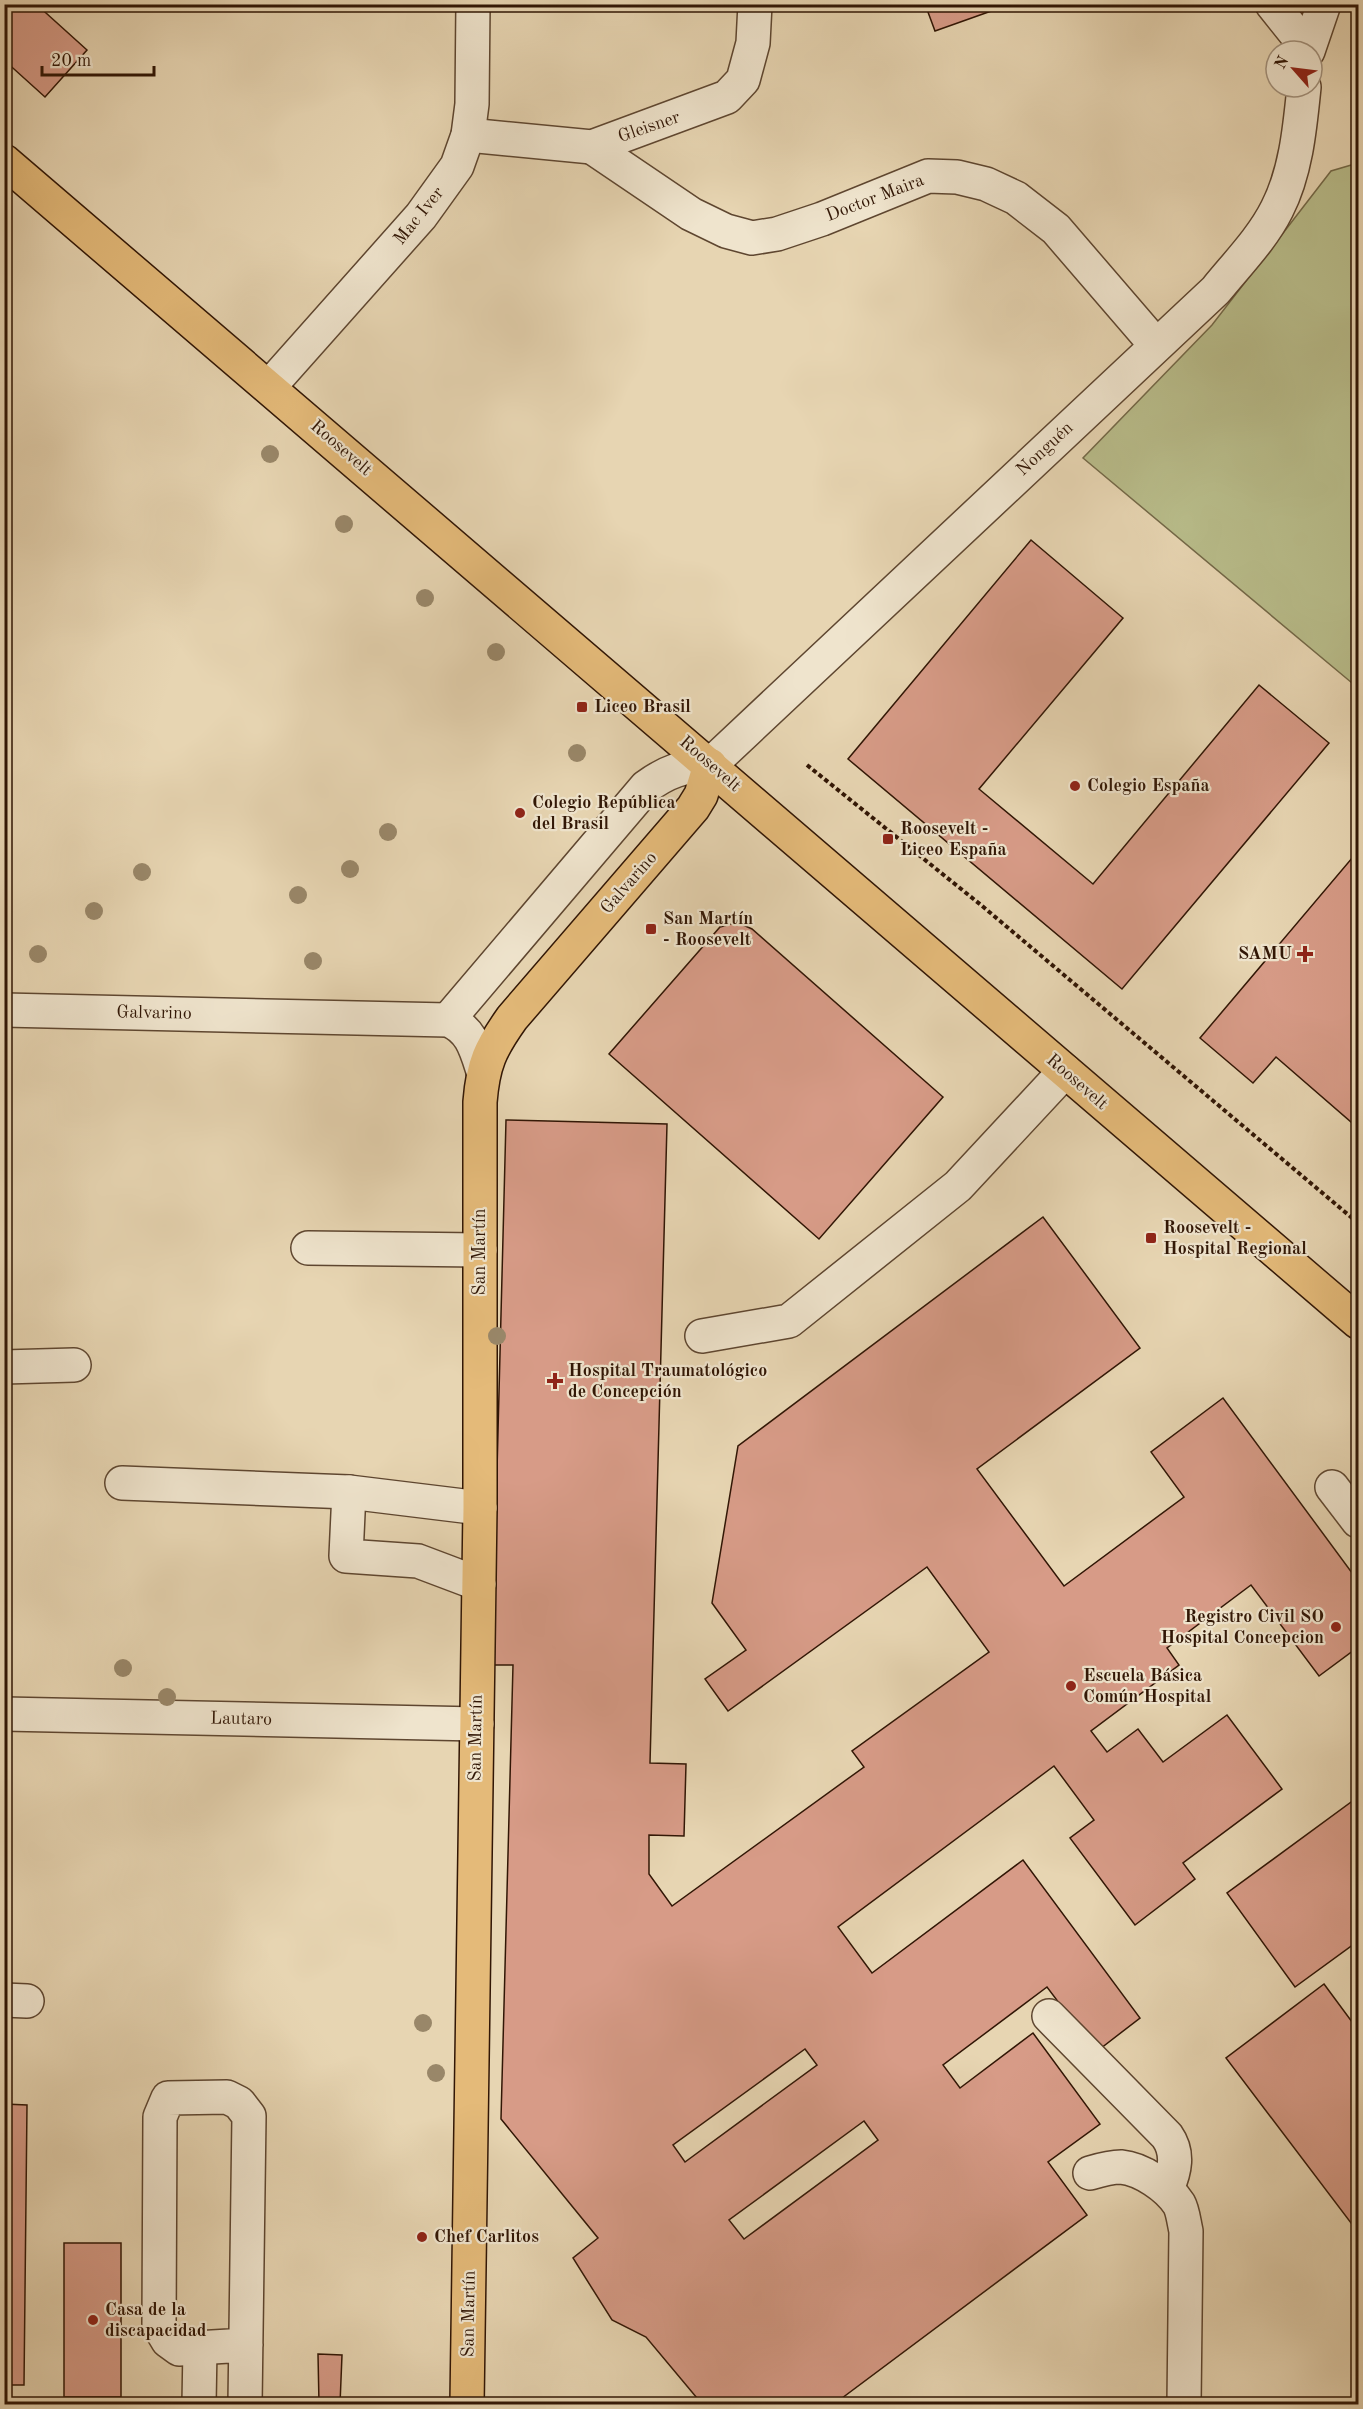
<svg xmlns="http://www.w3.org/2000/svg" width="1363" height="2409" font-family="'Old Standard TT',serif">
<rect width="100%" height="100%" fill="#e7d5b2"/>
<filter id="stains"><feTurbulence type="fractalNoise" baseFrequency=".00333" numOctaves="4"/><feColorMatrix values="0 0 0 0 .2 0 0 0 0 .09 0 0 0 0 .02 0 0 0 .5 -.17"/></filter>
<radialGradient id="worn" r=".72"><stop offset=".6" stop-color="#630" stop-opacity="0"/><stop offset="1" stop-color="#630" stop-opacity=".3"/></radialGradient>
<polygon fill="#b8bc8a" stroke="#746948" stroke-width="1.5" points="1358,163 1358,688 1083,458 1212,325 1331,171"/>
<g fill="#d79b87" stroke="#311605" stroke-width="1.5" fill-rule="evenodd">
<polygon points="4,4 36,4 87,50 45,97 4,60"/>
<polygon points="925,4 1011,4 935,31"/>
<polygon points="1031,540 1123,618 979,789 1093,884 1259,685 1329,743 1122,989 848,759"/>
<polygon points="1358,851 1358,1128 1276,1057 1253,1083 1200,1038"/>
<polygon points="731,924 741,924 752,929 943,1097 819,1239 609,1054 720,927"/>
<path d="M506 1120 667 1124 650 1763 686 1764 684 1836 649 1835V1874L672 1906 864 1767 852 1751 989 1652 927 1567 728 1711 705 1679 746 1650 712 1603 738 1446 1043 1217 1140 1348 977 1469 1064 1586 1184 1497 1151 1452 1223 1398 1358 1581V1647L1319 1676 1251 1585 1167 1648 1179 1665 1091 1731 1107 1752 1138 1729 1163 1762 1227 1715 1282 1789 1183 1863 1195 1879 1135 1925 1070 1838 1094 1820 1054 1766 838 1927 872 1973 1023 1860 1140 2018 1096 2052 1047 1987 943 2065 960 2088 1033 2033 1100 2124 1048 2162 1087 2215 834 2404H702L646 2337 612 2320 573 2258 598 2238 501 2119 513 1665H492ZM805 2049 817 2065 685 2162 673 2145ZM864 2121 878 2140 744 2239 729 2220Z"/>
<polygon points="1358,1797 1358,1941 1295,1987 1227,1893"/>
<polygon points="1324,1984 1358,2030 1358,2217 1351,2223 1226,2058"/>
<polygon points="4,2104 27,2105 24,2385 4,2385"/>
<rect x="64" y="2243" width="57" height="154"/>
<polygon points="318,2354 342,2355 340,2404 319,2404"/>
</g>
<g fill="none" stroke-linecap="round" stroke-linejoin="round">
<g stroke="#5e4630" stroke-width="36">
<g id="minor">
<polyline points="1272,4 1308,49"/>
<polyline points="1308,51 1324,4"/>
<polyline points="468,135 592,147 727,97 743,80 753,43 755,4"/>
<polyline points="592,147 691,214 726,231 752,238 777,234 822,219 928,176 957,177 986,184 1016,198 1056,229 1155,344"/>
<polyline points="269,387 421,216 457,166 468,135 472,104 473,4"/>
<path d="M4 1010 448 1020C471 1029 476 1049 483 1071"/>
<path d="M448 1020 646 787C666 772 685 765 710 765L1216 290C1237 264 1262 239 1277 209 1296 172 1300 127 1304 87"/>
<polyline points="308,1248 480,1250"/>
<polyline points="702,1336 789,1321 958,1186 1065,1071"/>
<polyline points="4,1367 74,1365"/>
<polyline points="122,1483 349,1492 480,1508"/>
<polyline points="1332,1487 1358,1521"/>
<polyline points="349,1492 346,1556 418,1561 479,1584"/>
<polyline points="4,1714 477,1724"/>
<polyline points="4,2000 27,2001"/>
<path d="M1049 2016 1167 2136C1179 2153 1175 2171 1167 2189"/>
<path d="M1090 2173C1100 2170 1110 2167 1121 2167 1142 2169 1168 2187 1179 2204 1183 2211 1184 2223 1186 2231L1184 2404"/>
<polyline points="199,2404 200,2348"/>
<polyline points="245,2404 249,2116 239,2103 227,2097 168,2098 160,2117 159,2326 168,2341 179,2349 246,2345"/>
</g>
</g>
<g stroke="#311605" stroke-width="36">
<g id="major">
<polyline points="4,161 1358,1322"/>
<path d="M467 2404 480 1508V1102C483 1064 490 1049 512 1018L693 808 701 795 710 765"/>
</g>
</g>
<polyline stroke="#311605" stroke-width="4" stroke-dasharray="4.5 3" stroke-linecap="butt" points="807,765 981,905 1358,1223"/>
<use href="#minor" stroke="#efe4cd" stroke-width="33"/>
<use href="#major" stroke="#e4ba79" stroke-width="33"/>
</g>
<g fill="#998769">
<circle cx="270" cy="454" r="9"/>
<circle cx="344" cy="524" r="9"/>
<circle cx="425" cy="598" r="9"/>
<circle cx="496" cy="652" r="9"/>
<circle cx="577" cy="753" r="9"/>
<circle cx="388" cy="832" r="9"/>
<circle cx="350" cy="869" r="9"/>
<circle cx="142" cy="872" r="9"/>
<circle cx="298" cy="895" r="9"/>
<circle cx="94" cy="911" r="9"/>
<circle cx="38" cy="954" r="9"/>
<circle cx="313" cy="961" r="9"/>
<circle cx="497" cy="1336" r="9"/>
<circle cx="123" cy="1668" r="9"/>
<circle cx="167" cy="1697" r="9"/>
<circle cx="423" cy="2023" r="9"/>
<circle cx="436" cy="2073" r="9"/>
</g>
<g fill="#8f2418" stroke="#efe4cd" stroke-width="2">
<rect x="576" y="701" width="12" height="12" rx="3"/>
<circle cx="1075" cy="786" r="6"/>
<circle cx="520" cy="813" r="6"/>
<rect x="882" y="833" width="12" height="12" rx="3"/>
<rect x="645" y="923" width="12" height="12" rx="3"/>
<path d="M1302 945h6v6h6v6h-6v6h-6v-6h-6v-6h6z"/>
<rect x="1145" y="1232" width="12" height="12" rx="3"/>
<path d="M552 1372h6v6h6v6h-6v6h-6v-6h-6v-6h6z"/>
<circle cx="1336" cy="1627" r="6"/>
<circle cx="1071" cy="1686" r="6"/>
<circle cx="422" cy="2237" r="6"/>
<circle cx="93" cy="2320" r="6"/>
</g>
<g text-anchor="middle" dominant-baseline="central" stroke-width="4.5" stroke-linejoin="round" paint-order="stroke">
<g font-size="18" fill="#311605" stroke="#efe4cd">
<text transform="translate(649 127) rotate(-19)">Gleisner</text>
<text transform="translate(875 198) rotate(-21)">Doctor Maira</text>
<text transform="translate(419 216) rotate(-51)">Mac Iver</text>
<text transform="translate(341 448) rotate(41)">Roosevelt</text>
<text transform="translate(1045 449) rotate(-43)">Nonguén</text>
<text transform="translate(710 764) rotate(41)">Roosevelt</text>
<text transform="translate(629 883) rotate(-49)">Galvarino</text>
<text transform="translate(154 1013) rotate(1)">Galvarino</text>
<text transform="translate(1077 1082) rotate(41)">Roosevelt</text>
<text transform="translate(480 1252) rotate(-90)">San Martín</text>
<text transform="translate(241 1719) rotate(1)">Lautaro</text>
<text transform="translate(476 1738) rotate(-89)">San Martín</text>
<text transform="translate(469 2314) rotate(-89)">San Martín</text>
</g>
<g font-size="18" font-weight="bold" fill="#311605" stroke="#efe4cd" text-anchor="start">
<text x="594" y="707">Liceo Brasil</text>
<text x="1087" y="786">Colegio España</text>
<text x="532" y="803">Colegio República<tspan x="532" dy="21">del Brasil</tspan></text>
<text x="900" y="829">Roosevelt -<tspan x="900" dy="21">Liceo España</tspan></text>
<text x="663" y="919">San Martín<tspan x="663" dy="21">- Roosevelt</tspan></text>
<text x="1292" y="954" text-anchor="end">SAMU</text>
<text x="1163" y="1228">Roosevelt -<tspan x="1163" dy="21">Hospital Regional</tspan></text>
<text x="568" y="1371">Hospital Traumatológico<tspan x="568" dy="21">de Concepción</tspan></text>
<text x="1324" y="1617" text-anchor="end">Registro Civil SO<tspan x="1324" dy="21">Hospital Concepcion</tspan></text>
<text x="1083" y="1676">Escuela Básica<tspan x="1083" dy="21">Común Hospital</tspan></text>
<text x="434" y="2237">Chef Carlitos</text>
<text x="105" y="2310">Casa de la<tspan x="105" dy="21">discapacidad</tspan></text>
</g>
</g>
<rect width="1363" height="2409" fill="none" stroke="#e7d5b2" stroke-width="24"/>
<rect x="6" y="6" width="1351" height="2397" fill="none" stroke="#311605" stroke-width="3"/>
<rect x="12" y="12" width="1339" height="2385" fill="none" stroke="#311605" stroke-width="1.5"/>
<g transform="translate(1294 69) rotate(298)"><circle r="28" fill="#efe4cd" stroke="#a3927d" stroke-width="1.5"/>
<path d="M0-4.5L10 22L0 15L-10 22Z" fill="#8f2418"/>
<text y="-9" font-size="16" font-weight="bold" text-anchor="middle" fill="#311605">N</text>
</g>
<path d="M42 66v9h112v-9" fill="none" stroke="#311605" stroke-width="3"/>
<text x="51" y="66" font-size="18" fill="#311605" stroke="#efe4cd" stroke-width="4.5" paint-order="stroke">20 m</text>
<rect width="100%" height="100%" filter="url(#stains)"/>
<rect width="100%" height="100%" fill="url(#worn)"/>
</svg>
